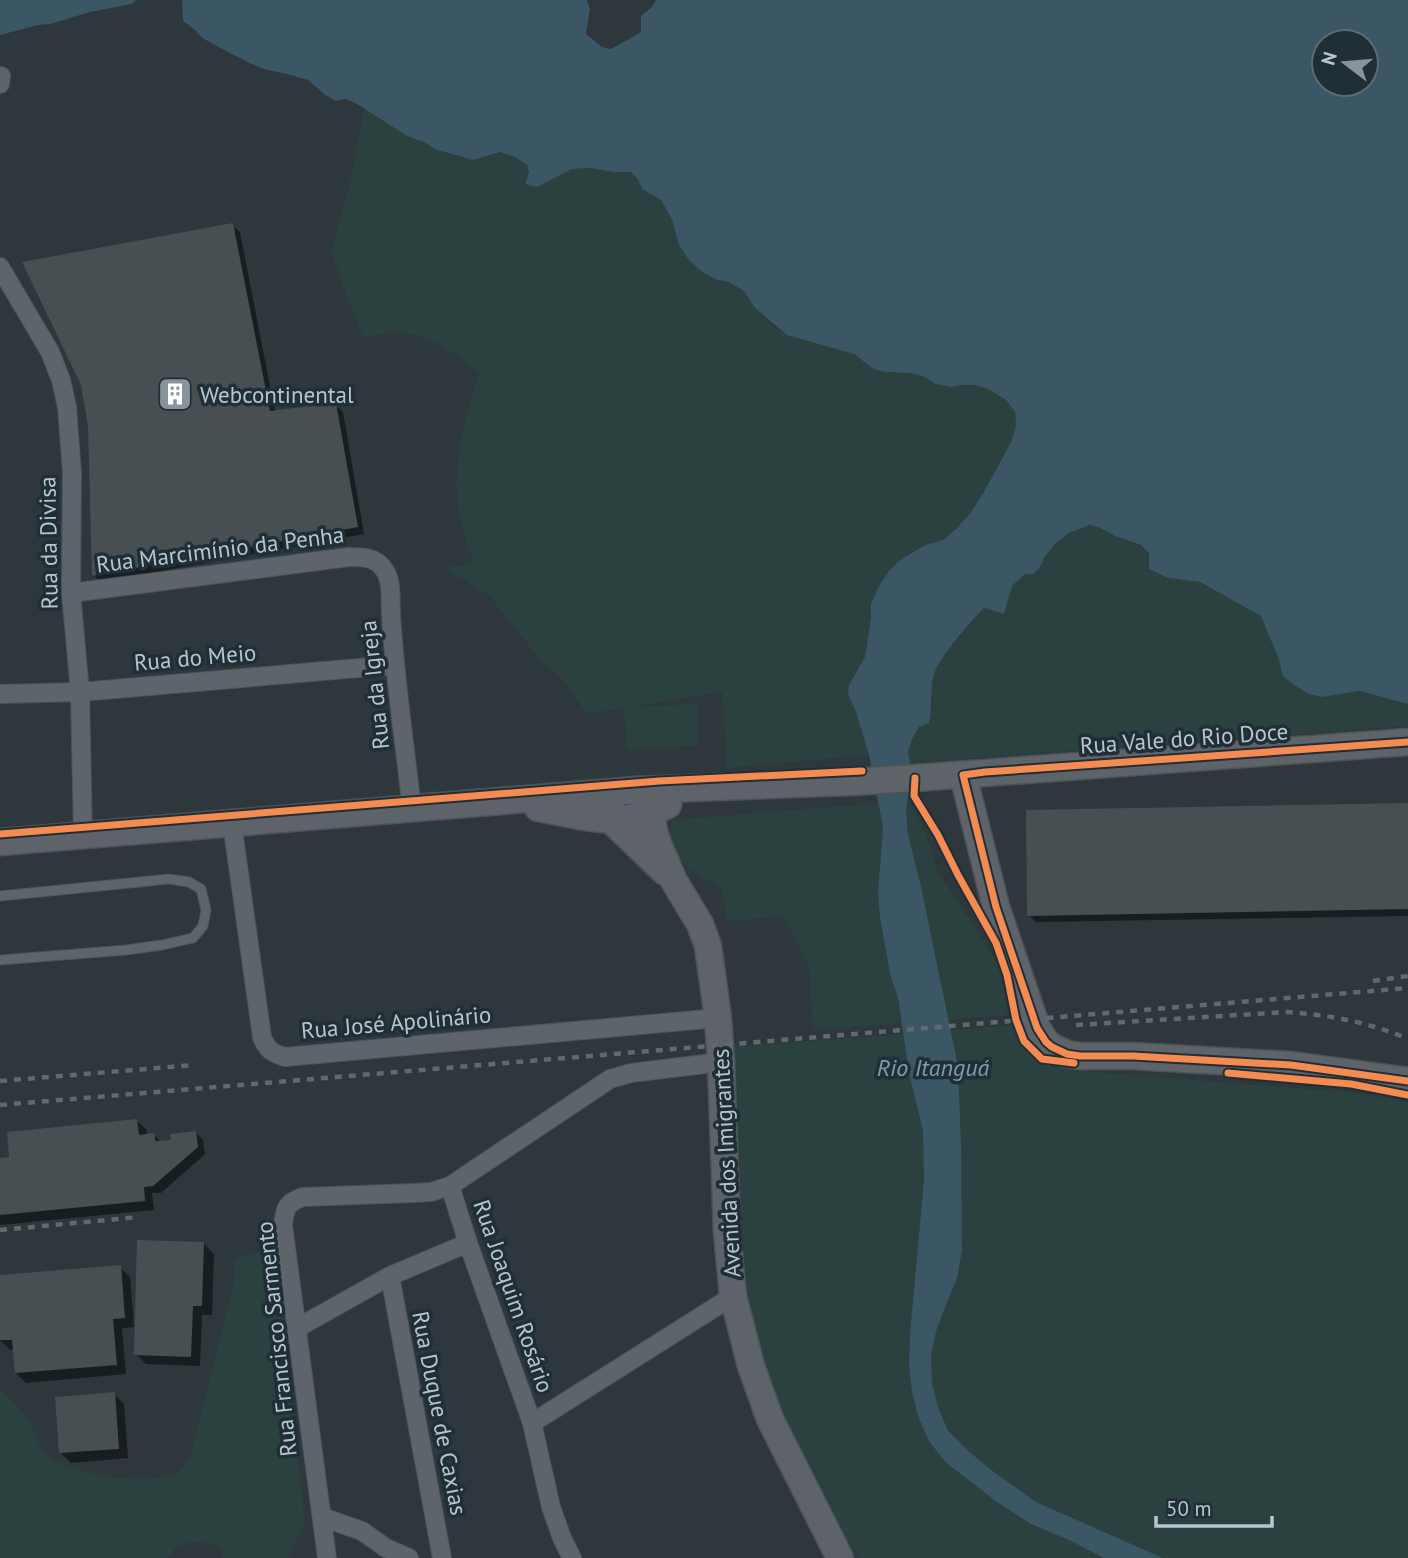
<svg xmlns="http://www.w3.org/2000/svg" width="1408" height="1558" font-family="'PT Sans',sans-serif">
<rect width="100%" height="100%" fill="#2d373c"/>
<g fill="#2a413f">
<path d="M364 107 407 136 424 142 437 150 455 156 473 160 500 152 515 157 527 165 529 173 526 184 537 187 572 169 590 168 613 172H630L638 179 652 195 661 200 672 220 679 245 688 259 702 272 717 280 729 282 744 291 755 308 775 327 802 340 814 341 854 354 872 368 884 372 909 373 925 377 935 384 951 387 962 385H975L988 389 1006 400 1015 412 1016 426 1011 442 984 492 971 512 957 528 943 540 925 545 902 559 890 569 879 586 871 604V617L865 657 854 675 848 694 856 712 869 755 727 768 722 692 631 707 697 704 699 746 627 750 624 708 587 714 563 680 539 659 489 595 444 568 473 563C468 544 460 525 458 505 452 460 466 416 479 373 458 354 426 332 396 333 385 333 373 336 363 338L332 256 334 240 351 180Z"/>
<path d="M1090 525C1100 528 1108 533 1117 537 1130 542 1139 544 1149 553L1150 569 1168 578 1200 582 1261 616 1279 660 1282 675 1294 685 1309 694 1322 697 1359 691 1408 704V726L910 763 908 752 912 739 933 708 932 688 935 671 944 655 984 608 1004 614 1012 586 1025 574 1042 564C1048 542 1070 532 1090 525Z"/>
<polygon points="908,797 926,834 937,870 1000,967 1008,1015 948,1020 908,835 906,808"/>
<polygon points="878,803 883,827 878,892 880,917 890,974 898,998 901,1023 813,1030 809,967 783,916 734,921 727,919 721,888 688,869 669,848 671,820"/>
<polygon points="1015,1025 1023,1035 1064,1066 1083,1071 1345,1092 1396,1099 1408,1103 1408,1558 1163,1558 1036,1502 990,1469 966,1449 949,1430 938,1407 932,1383 931,1355 937,1328 957,1278 962,1251 960,1105 958,1066 950,1030"/>
<polygon points="904,1034 909,1073 923,1131 924,1180 910,1333 909,1366 912,1392 918,1416 945,1462 970,1481 997,1502 1104,1558 858,1558 832,1516 787,1430 768,1376 759,1347 747,1287 728,1047"/>
<path d="M261 1252 277 1263 305 1523 288 1558H223L220 1546C207 1543 186 1539 175 1549 173 1551 171 1555 168 1558H0V1390C10 1397 27 1415 32 1426 36 1434 38 1444 43 1451 62 1474 154 1488 178 1472 182 1470 185 1464 189 1460L235 1277V1259Z"/>
</g>
<g fill="#3b5664" fill-rule="evenodd">
<polygon points="0,0 136,0 132,4 90,12 50,24 38,25 0,35"/>
<path d="M182 0H587L590 9 586 34 602 47 611 49 641 32V16L652 7 656 0H1408V704L1359 691 1322 697 1309 694 1294 685 1282 675 1279 660 1261 616 1200 582 1168 578 1149 569V553L1141 545 1115 536 1100 528 1090 525 1069 533 1056 543 1044 557 1042 564 1034 574H1025L1012 586 1004 614 984 608C970 623 940 656 934 674 930 690 933 706 929 723L919 727 912 739 908 752 911 768 909 791 906 808 908 835 921 887 958 1066 961 1144 962 1251 957 1278 937 1328 931 1355 932 1383 938 1407 948 1430 966 1449 990 1469 1036 1502 1163 1558H1104L1069 1540 1031 1524 997 1502 945 1462 929 1441 918 1416 912 1392 909 1366 910 1333 924 1180 923 1131 909 1073 898 998 890 974 880 917 878 893 883 827 869 755 856 712 848 694 849 685 865 657 871 617V604L879 586 890 569 902 559 925 545 943 540 957 528 971 512 984 492 1011 442 1016 426 1015 412 1006 400 988 389 975 385H962L951 387 935 384 925 377 910 373 884 372 872 368 854 354 787 335 755 308 744 291 729 282 717 280 702 272 688 259 679 245 672 220 661 200 642 189 638 179 630 172H613L590 168 572 169 537 187 525 184 529 173 527 165 515 157 500 152 473 160 437 150 424 142 407 136 357 104 346 99 336 101 325 95 308 80 283 73 267 70 249 63 202 38 194 29 183 21ZM1324 42H1366V84H1324Z"/>
</g>
<g fill="#0007">
<polygon points="232,225 240,232 275,412 335,405 343,412 364,534 101,582 93,575"/>
<polygon points="1408,805 1408,916 1036,922 1029,915"/>
<polygon points="137,1121 147,1130 147,1136 154,1135 162,1143 173,1142 196,1133 203,1140 205,1154 161,1193 152,1193 154,1210 0,1225 0,1159 11,1158"/>
<polygon points="204,1244 214,1254 212,1315 202,1315 200,1366 146,1364 136,1354"/>
<polygon points="120,1267 130,1277 134,1327 122,1328 126,1374 26,1383 16,1373 14,1349 10,1350 0,1340 0,1277"/>
<polygon points="114,1394 124,1404 128,1458 71,1463 61,1453"/>
</g>
<g fill="#474f53">
<polygon points="233,223 270,411 336,403 358,527 92,576 88,426 81,385 22,262"/>
<polygon points="1408,803 1408,909 1027,916 1026,810"/>
<polygon points="137,1119 139,1135 155,1133 155,1141 171,1140 170,1134 196,1131 198,1147 153,1186 144,1187 145,1201 0,1215 0,1158 9,1157 7,1132"/>
<polygon points="137,1240 204,1242 202,1306 193,1306 191,1357 134,1355"/>
<polygon points="121,1265 125,1318 113,1319 117,1365 15,1373 12,1340 0,1340 0,1275"/>
<polygon points="115,1392 119,1449 59,1453 55,1397"/>
</g>
<g fill="none" stroke-linecap="round" stroke-linejoin="round">
<g stroke="#4c5356" stroke-width="11">
<polyline id="lane" points="0,896 169,879 189,882 201,889 206,910 203,926 193,938 162,945 126,950 0,960"/>
</g>
<g stroke="#4c5356" stroke-width="20">
<g id="street">
<polyline points="0,84 1,76"/>
<polyline points="0,267 50,352 61,380 67,407 72,473 71,593 80,692 83,836"/>
<path d="M71 593 349 557C362 557 375 557 383 568 393 580 390 601 391 615 395 681 405 745 412 810"/>
<polyline points="0,694 80,692 394,665"/>
<path d="M232 823 262 1037C267 1050 272 1053 285 1057L718 1018"/>
<polyline points="450,1186 468,1243 532,1423 551,1507 562,1538 572,1558"/>
<polyline points="390,1276 442,1558"/>
<polyline points="297,1328 390,1276 468,1243"/>
<polyline points="532,1423 733,1296"/>
<polyline points="322,1517 362,1531 386,1548 409,1558"/>
<path d="M327 1558 283 1225C285 1208 286 1203 303 1197L413 1193 431 1192 450 1186 610 1079 631 1073 721 1062"/>
</g>
</g>
<g stroke="#4c5356" stroke-width="29">
<g id="secondary">
<polyline points="963,775 996,907 1037,1028 1046,1042 1052,1047 1067,1054 1080,1056 1133,1056 1291,1065 1408,1081"/>
<polyline points="637,790 650,806 654,832 659,846 674,881 700,924 708,946 718,1018 721,1062 727,1232 733,1296 751,1366 770,1419 840,1558"/>
<path d="M538 808C588 817 620 830 668 805"/>
<polyline points="612,811 612,821 665,872"/>
<polyline points="0,842 637,790 850,782 915,778 1408,742"/>
</g>
</g>
<use href="#lane" stroke="#5e656a" stroke-width="9"/>
<use href="#street" stroke="#5e656a" stroke-width="18"/>
<use href="#secondary" stroke="#5d6368" stroke-width="26"/>
<g stroke="#62696e" stroke-width="4.5" stroke-dasharray="7 7" stroke-linecap="butt">
<polyline points="1373,981 1408,976"/>
<path d="M1076 1025 1287 1012C1329 1015 1369 1022 1408 1039"/>
<polyline points="0,1081 194,1065"/>
<polyline points="0,1105 1408,988"/>
<polyline points="0,1230 139,1217"/>
</g>
<g stroke="#202f37" stroke-width="11">
<g id="cycleway">
<polyline points="1408,742 985,772 963,775 996,907 1037,1028 1046,1042 1052,1047 1067,1054 1080,1056 1133,1056 1291,1065 1408,1081"/>
<polyline points="915,778 914,796 938,835 958,875 996,943 1007,975 1016,1020 1024,1041 1042,1059 1074,1063"/>
<polyline points="0,834 659,781 862,771"/>
<polyline points="1228,1073 1351,1084 1408,1095"/>
</g>
</g>
<use href="#cycleway" stroke="#f68b52" stroke-width="7"/>
</g>
<defs>
<g id="building-square" transform="scale(1.75)"><rect x="-9" y="-9" width="18" height="18" rx="4" fill="#88939a" stroke="#202f37"/><path d="M-4-6H4V6H1V3H-1V6H-4ZM-2.5-4.3h1.7v1.8h-1.7ZM.8-4.3h1.7v1.8H.8ZM-2.5-1h1.7V.8h-1.7ZM.8-1h1.7V.8H.8Z" fill="#fff"/></g>
</defs>
<g fill-rule="evenodd">
<use href="#building-square" x="175" y="394"/>
</g>
<g text-anchor="middle" dominant-baseline="central" stroke-width="7" stroke-linejoin="round" paint-order="stroke">
<g font-size="23" fill="#b9c5cc" stroke="#202f37" text-anchor="start">
<text x="200" y="394">Webcontinental</text>
</g>
<g font-size="23" fill="#b9c5cc" stroke="#202f37">
<text transform="translate(48 543) rotate(-91)">Rua da Divisa</text>
<text transform="translate(220 549) rotate(-7)">Rua Marcimínio da Penha</text>
<text transform="translate(195 657) rotate(-5)">Rua do Meio</text>
<text transform="translate(374 685) rotate(-96)">Rua da Igreja</text>
<text transform="translate(1184 738) rotate(-4)">Rua Vale do Rio Doce</text>
<text transform="translate(396 1022) rotate(-5)">Rua José Apolinário</text>
<text transform="translate(726 1163) rotate(-93)">Avenida dos Imigrantes</text>
<text transform="translate(514 1296) rotate(71)">Rua Joaquim Rosário</text>
<text transform="translate(276 1339) rotate(-96)">Rua Francisco Sarmento</text>
<text transform="translate(440 1413) rotate(79)">Rua Duque de Caxias</text>
</g>
<g font-size="24" font-style="italic" fill="#7a9dad" stroke="#202f37">
<text x="933" y="1067">Rio Itanguá</text>
</g>
</g>
<g transform="translate(1345 63) rotate(286)"><circle r="33" fill="#202f37" stroke="#5d6b73" stroke-width="2"/>
<path d="M0-5L12 26L0 18L-12 26Z" fill="#88939a"/>
<text y="-10" font-size="19" font-weight="bold" text-anchor="middle" fill="#b9c5cc">N</text>
</g>
<path d="M1156 1516v10h116v-10" fill="none" stroke="#b9c5cc" stroke-width="3.5"/>
<text x="1166" y="1516" font-size="21" fill="#b9c5cc" stroke="#202f37" stroke-width="5" paint-order="stroke">50 m</text>
</svg>
